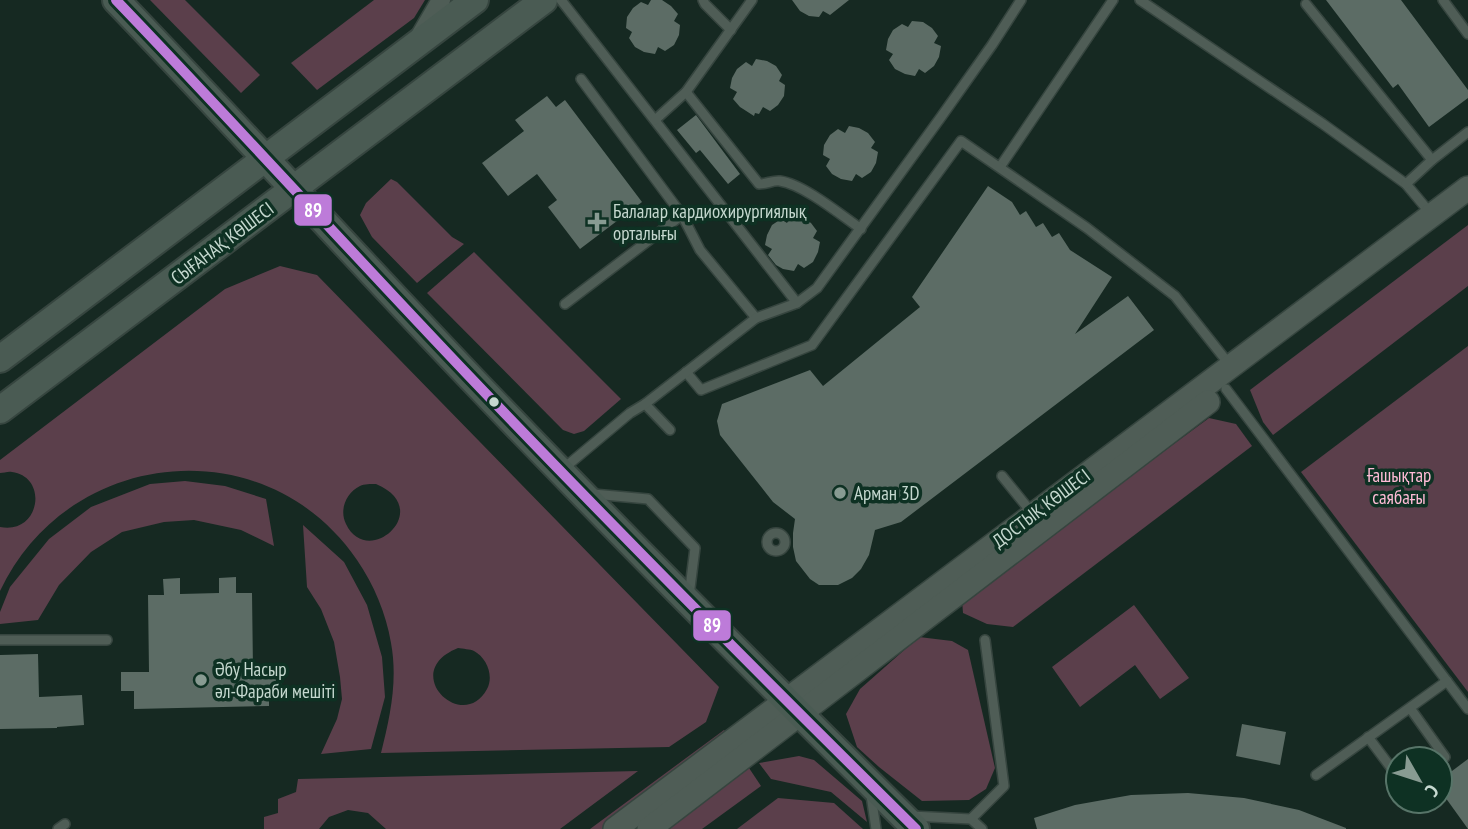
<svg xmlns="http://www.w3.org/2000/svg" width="1468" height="829" font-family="'PT Sans Narrow',sans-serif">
<rect width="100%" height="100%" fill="#162922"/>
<g fill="#5b3f4b" fill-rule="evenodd">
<polygon points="150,0 185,0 260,75 241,93"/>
<polygon points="374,0 425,0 414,18 317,90 291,63"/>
<polygon points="391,179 397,182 452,237 464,244 417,283 372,237 360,215 366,203"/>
<polygon points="1468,225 1468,286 1273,435 1263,422 1250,390"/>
<polygon points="474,252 621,399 584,431 574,434 563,430 427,293"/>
<path d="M280 266 317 275 719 687 706 722 669 747 381 753C390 717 398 681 391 643 386 613 374 585 357 560 266 427 68 447 0 591V527C40 535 49 477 12 472 8 471 4 473 0 473V460L225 289ZM376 484C436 509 368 570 346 524 339 510 346 493 360 486 364 484 371 484 376 484ZM458 648C463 649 470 649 474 651 487 658 494 676 487 689 463 734 398 672 458 648Z"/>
<polygon points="1468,346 1468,692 1301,472"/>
<polygon points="1209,418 1236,424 1252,446 1013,627 987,624 963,613 962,600"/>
<polygon points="185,481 225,486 266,499 274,546 241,530 194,520 164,522 122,532 91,552 59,585 38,620 0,624 0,612 10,587 49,539 91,507 150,484"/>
<polygon points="303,525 344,562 367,605 382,657 385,697 371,749 321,754 337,719 342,699 340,677 334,642 321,609 307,587"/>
<polygon points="1134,605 1189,678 1160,699 1135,665 1080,707 1052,667"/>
<polygon points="919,637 952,641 968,650 995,768 986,789 969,800 922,801 879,767 857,747 846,714 860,689"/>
<polygon points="724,730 728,734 604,829 590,829"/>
<polygon points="799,756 814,760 862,801 867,822 831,792 771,779 759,763"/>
<polygon points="749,768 761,786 702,829 667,829"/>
<polygon points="638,771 560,829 386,829 368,813 348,810 329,817 319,829 264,829 264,817 278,813 278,799 296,792 298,779"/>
<polygon points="778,798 834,803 863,829 737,829"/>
</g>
<g fill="#5c6c65">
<polygon points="651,0 662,0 671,6 678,14 674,21 680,25 679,35 674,45 665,51 658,47 655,54 644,52 635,47 629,38 632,32 626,28 627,17 633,8 641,2 648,5"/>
<polygon points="792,0 849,0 830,15 823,11 819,17 809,16 800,11"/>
<polygon points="1326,0 1401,0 1468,90 1468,98 1429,127 1398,84 1393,88"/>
<polygon points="912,21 923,22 932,28 938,36 934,43 941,46 939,57 934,66 925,73 919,69 915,76 905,74 895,69 889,60 893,54 886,50 888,39 893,30 902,24 908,27"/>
<polygon points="756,59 767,61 776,66 782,75 779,81 785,85 784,96 778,105 770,111 763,107 759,114 755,113 754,116 740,107 733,99 737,92 730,88 732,78 737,69 746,62 752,66"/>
<polygon points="547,96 556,107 565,100 642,202 580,249 548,207 557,200 537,174 508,196 482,163 524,131 515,120"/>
<polygon points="696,115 740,174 728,184 700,150 696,153 677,130"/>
<polygon points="849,126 859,128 868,133 875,142 871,148 878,152 876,163 871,172 862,178 856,174 852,181 841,179 832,174 826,166 830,159 823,155 824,145 830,135 838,129 845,133"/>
<polygon points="988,186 1012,202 1020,215 1026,211 1036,227 1043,223 1052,237 1059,233 1070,250 1112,277 1075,334 1128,296 1154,330 901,522 875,530 869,555 861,569 852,578 838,585 819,585 810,579 796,561 793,547 793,533 795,519 773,502 720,435 717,421 722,404 810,370 823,386 920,307 912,297"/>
<polygon points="791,216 802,217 811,223 817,231 813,238 820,242 818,252 813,262 804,268 798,264 794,271 783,269 776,265 768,255 772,249 765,245 767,235 772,225 781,219 787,223"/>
<polygon points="236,577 236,593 252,593 253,670 281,669 282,688 269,689 269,706 134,709 134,691 121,691 121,672 149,672 148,595 164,595 163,579 180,578 180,594 219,593 219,578"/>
<polygon points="38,654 39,697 82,695 84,725 57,727 57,728 0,729 0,655"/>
<polygon points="1242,724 1286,732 1280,765 1236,756"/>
<polygon points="1468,759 1468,829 1440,790 1440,780"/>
<polygon points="1188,793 1244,798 1299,810 1346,828 1346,829 1037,829 1034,818 1075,805 1131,795"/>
</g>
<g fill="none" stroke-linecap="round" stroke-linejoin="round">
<g stroke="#36453f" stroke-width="12">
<g id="service">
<polyline points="561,0 797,303"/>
<polyline points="703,0 705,4 731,30"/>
<polyline points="1140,0 1323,124 1406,184 1431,214"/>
<polyline points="1443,0 1468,34"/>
<polyline points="1306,4 1432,160 1406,184"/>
<polyline points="581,79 682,215 700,250 756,318"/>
<path d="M686 92 759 184C767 184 773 180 780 181 803 184 841 215 861 229"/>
<polyline points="655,120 686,92 752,0"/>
<polyline points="1432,160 1468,132"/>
<polyline points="1000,167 1113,0"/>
<polyline points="565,304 682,215"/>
<polyline points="686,372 701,390 812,345 961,141 1087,228 1175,296 1229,364"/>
<polyline points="1226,389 1468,709"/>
<polyline points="645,404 670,430"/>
<polyline points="563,469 630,413 645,404 756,318 797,303 817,288 941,117 992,45 1021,0"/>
<polyline points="1002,476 1032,513"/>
<polyline points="593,494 648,499 695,548 689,596"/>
<circle cx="776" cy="542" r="9"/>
<polyline points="0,640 107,640"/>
<polyline points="1410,708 1445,757"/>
<polyline points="1368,737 1398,777"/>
<polyline points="1316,775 1447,681"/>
<polyline points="871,795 876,829"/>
<polyline points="911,816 971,819 982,829"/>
<polyline points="971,819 1004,786 985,640"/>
<polyline points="58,829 65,824"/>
</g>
</g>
<g stroke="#36453f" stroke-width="21">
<polyline id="minor" points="420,36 441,0"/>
</g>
<g stroke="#36453f" stroke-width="26">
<g id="tertiary">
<polyline points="615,829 1468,188"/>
<polyline points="649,829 1208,402"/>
</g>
</g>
<g stroke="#36453f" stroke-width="30">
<g id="secondary">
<path d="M116 0C235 124 350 251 469 376 615 529 765 680 916 829"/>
<polyline points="0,359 475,0"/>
<polyline points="0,410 544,0"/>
</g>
</g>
<use href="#service" stroke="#4f5d56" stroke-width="9"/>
<use href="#minor" stroke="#4f5d56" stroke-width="18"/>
<use href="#tertiary" stroke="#4f5d56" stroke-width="23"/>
<use href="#secondary" stroke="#4a5b53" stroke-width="26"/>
<g stroke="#0e3123" stroke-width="16">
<path id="bus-1" d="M116 0C235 124 350 251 469 376 615 529 765 680 916 829"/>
</g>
<use href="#bus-1" stroke="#bd7bd9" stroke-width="10"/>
</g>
<g fill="#889b92" stroke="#0e3123" stroke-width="2.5">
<path d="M593.5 211.5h7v7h7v7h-7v7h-7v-7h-7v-7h7z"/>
<circle cx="840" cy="493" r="7"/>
<circle cx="201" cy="680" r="7"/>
</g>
<circle fill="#c5d8cf" stroke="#0e3123" stroke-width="2.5" cx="494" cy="402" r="6"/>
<g text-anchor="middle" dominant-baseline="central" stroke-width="7" stroke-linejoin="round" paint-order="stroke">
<g font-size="19" fill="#c5d8cf" stroke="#0e3123" text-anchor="start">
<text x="613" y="211">Балалар кардиохирургиялық<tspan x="613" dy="22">орталығы</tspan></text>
<text x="854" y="493">Арман 3D</text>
<text x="215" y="669">Әбу Насыр<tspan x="215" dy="22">әл-Фараби мешіті</tspan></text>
</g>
<g font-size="19" fill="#c5d8cf" stroke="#0e3123">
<text transform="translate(222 243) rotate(-37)">СЫҒАНАҚ КӨШЕСІ</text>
<text transform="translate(1041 508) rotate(-37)">ДОСТЫҚ КӨШЕСІ</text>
</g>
<g font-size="19" fill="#ffbbd6" stroke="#0e3123">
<text x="1399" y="475">Ғашықтар<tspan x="1399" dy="22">саябағы</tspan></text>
</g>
</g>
<g stroke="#0e3123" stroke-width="2.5">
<rect x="293" y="193" width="40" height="34" rx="7" fill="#bd7bd9"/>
<rect x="692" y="609" width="40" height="33" rx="7" fill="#bd7bd9"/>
</g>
<g font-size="19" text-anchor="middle" font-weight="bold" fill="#fff">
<text x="313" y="217">89</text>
<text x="712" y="632">89</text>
</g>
<g transform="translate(1419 780) rotate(129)"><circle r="33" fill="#0e3123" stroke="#577468" stroke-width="2"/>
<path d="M0-5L12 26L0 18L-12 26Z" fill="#889b92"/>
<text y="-10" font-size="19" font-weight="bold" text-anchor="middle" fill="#c5d8cf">С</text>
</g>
</svg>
